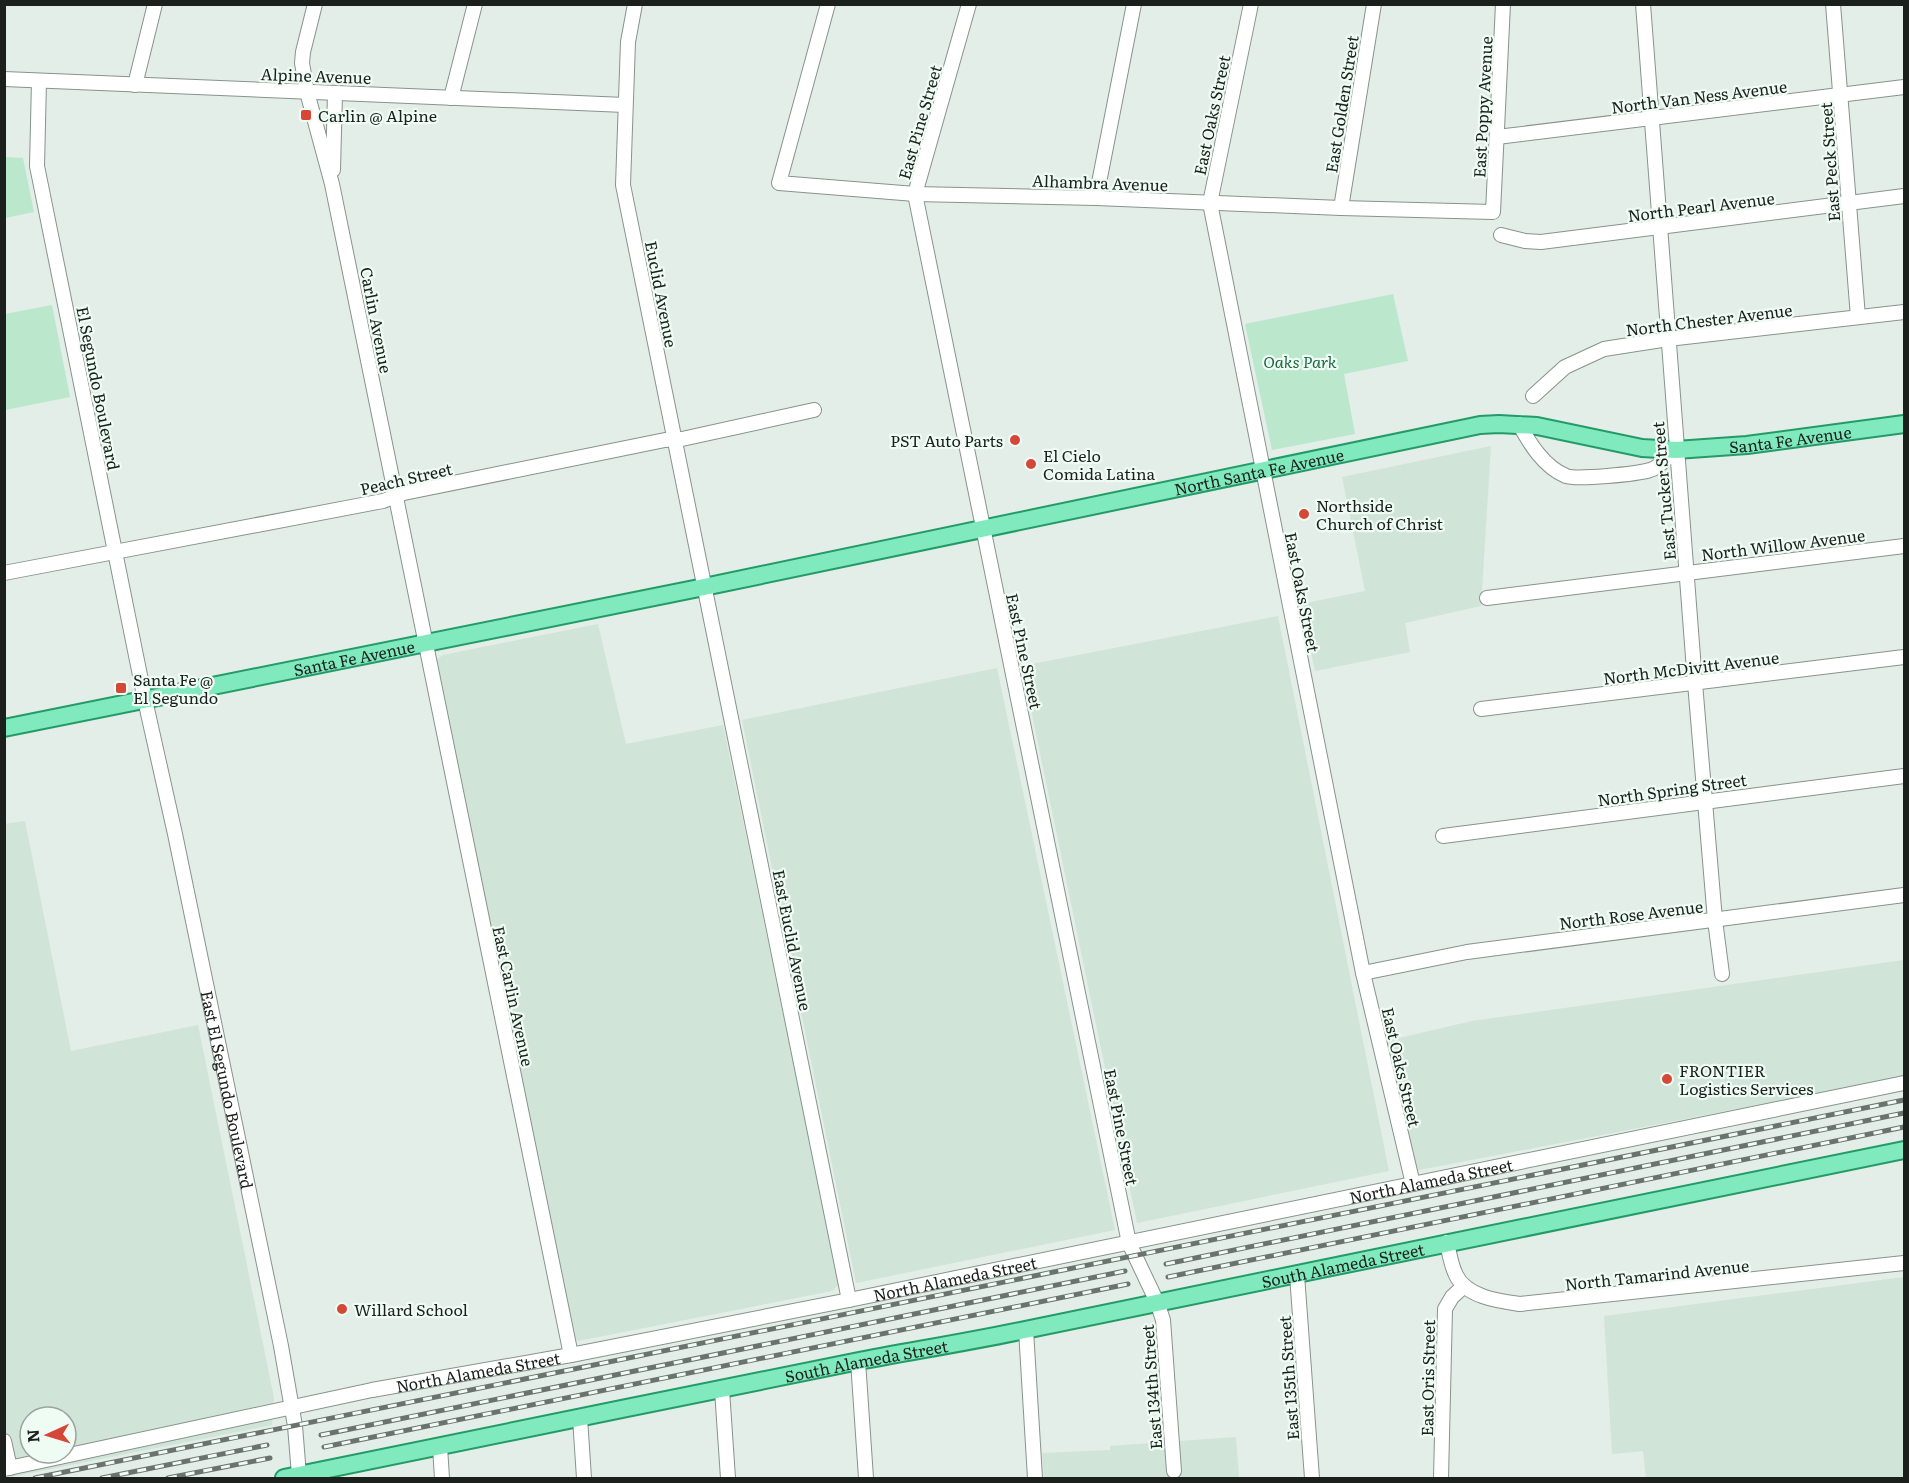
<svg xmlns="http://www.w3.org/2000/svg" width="1909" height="1483" font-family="Literata,serif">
<rect width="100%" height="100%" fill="#e2eee7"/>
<g fill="#d0e4d8" fill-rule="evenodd">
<polygon points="1491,446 1481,606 1405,623 1410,652 1315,671 1301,604 1365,591 1342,477"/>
<polygon points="1278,616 1389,1171 1137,1223 1022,666"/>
<polygon points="598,624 626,744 723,725 839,1284 832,1291 578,1341 573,1336 436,660 443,655"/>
<polygon points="997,668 1115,1230 856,1283 742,720"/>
<path d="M25 821 71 1051 198 1025 274 1398 272 1425 5 1478 4 824ZM30 1417H66V1453H30Z"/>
<polygon points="1904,960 1904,1077 1414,1171 1386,1041 1472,1021"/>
<polygon points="1904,1277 1904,1478 1646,1478 1643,1451 1612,1454 1604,1316"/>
<polygon points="1236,1437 1239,1478 1044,1478 1042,1453 1110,1450 1110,1446"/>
</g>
<g fill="#bbe7cd">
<polygon points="5,157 23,158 34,212 5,218"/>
<polygon points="1393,294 1408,361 1344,374 1355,434 1272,450 1245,324"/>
<polygon points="52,305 70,397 5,410 5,314"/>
</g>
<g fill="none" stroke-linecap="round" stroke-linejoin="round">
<g stroke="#88938d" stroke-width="16">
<g id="minor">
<polyline points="315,4 303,52 302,63 307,92 332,184 571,1355"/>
<polyline points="635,4 628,42 623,185 849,1300"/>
<polyline points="828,4 779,183 915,194 1096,198 1341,208 1493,212 1503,4"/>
<polyline points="969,4 915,194 1129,1243 1157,1302 1163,1320 1174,1471"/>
<polyline points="1251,4 1210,203 1363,973 1413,1184"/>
<polyline points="1643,4 1695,683 1715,920 1722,974"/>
<polyline points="1833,4 1858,317"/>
<polyline points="4,79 625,105"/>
<path id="s1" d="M39 81 37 166 145 700 175 834 281 1346 295 1426 299 1475"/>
<polyline points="135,85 155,4"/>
<polyline points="451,98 475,4"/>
<polyline points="1497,137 1904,87"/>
<polyline points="333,170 335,93"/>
<polyline points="1096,198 1134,4"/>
<polyline points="1341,208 1374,4"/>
<polyline points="1501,235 1525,241 1541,242 1904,196"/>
<polyline points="1533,396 1565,367 1604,349 1668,339 1904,312"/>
<path d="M1519 424C1530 444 1544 467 1566 476 1577 480 1637 474 1650 470 1659 468 1668 456 1676 450"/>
<polyline points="4,573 383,501 404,493 665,440 682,439 814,410"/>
<polyline points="1487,598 1904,546"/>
<polyline points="1481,709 1904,657"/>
<polyline points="1443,836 1904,776"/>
<polyline points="1363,973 1467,952 1904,895"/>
<path d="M1447 1242C1449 1253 1451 1265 1456 1275 1466 1297 1499 1301 1520 1304L1904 1263"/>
<polyline points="1297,1275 1312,1478"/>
<polyline points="1026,1330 1035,1478"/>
<polyline points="858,1361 866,1478"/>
<polyline points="722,1390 728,1478"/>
<polyline points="580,1418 584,1478"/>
<polyline points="4,1441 10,1468"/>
<polyline points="440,1447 442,1478"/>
<path id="s2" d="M4 1469 372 1390 571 1355 849 1300 1904 1083"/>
<polyline points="1441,1478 1445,1309 1452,1297 1464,1286"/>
</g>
</g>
<g stroke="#259a69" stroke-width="20">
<g id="major">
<path id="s3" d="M4 728 704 587 1480 425 1499 424 1537 426 1642 448 1676 450 1747 445 1904 424"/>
<path id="s4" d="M284 1478C474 1438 664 1401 854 1362 911 1351 968 1342 1025 1330 1318 1270 1611 1209 1904 1150"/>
</g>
</g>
<use href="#minor" stroke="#fff" stroke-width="14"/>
<use href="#major" stroke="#80eabe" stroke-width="16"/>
<g stroke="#6b736e" stroke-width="5">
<g id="rail">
<polyline points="1166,1264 1904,1113"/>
<polyline points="1168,1277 1904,1127"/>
<polyline points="321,1435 1125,1271"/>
<polyline points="324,1447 1128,1284"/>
<polyline points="35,1478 1904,1100"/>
<polyline points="102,1478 267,1445"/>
<polyline points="168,1478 270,1458"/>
</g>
</g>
<use href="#rail" stroke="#effcf4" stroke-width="3" stroke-dasharray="9" stroke-linecap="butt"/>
</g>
<g fill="#d54837" stroke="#effcf4" stroke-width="2">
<rect x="300" y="109" width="12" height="12" rx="3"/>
<circle cx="1015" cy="440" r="6"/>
<circle cx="1031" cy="464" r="6"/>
<circle cx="1304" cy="514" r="6"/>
<rect x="115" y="682" width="12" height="12" rx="3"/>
<circle cx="1667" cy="1079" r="6"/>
<circle cx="342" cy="1309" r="6"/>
</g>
<g text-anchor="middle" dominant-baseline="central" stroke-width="4.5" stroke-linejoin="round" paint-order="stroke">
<g font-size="16" fill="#1b201d" stroke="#effcf4">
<text transform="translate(316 75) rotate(2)">Alpine Avenue</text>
<text transform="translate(1699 96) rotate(-7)">North Van Ness Avenue</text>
<text transform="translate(1341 104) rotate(-81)">East Golden Street</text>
<text transform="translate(1482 107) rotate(-87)">East Poppy Avenue</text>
<text transform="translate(1211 115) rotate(-78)">East Oaks Street</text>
<text transform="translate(919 122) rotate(-74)">East Pine Street</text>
<text transform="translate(1829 162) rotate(-94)">East Peck Street</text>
<text transform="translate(1100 182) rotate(2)">Alhambra Avenue</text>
<text transform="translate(1701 206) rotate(-7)">North Pearl Avenue</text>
<text transform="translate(662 294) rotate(79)">Euclid Avenue</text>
<text transform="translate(1709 319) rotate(-7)">North Chester Avenue</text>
<text transform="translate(377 320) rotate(79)">Carlin Avenue</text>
<text transform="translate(99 388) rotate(79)">El Segundo Boulevard</text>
<text stroke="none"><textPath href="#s3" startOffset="1820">Santa Fe Avenue</textPath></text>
<text stroke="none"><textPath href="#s3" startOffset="1281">North Santa Fe Avenue</textPath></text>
<text transform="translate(406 478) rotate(-13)">Peach Street</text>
<text transform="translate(1663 491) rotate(-95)">East Tucker Street</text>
<text transform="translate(1783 544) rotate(-7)">North Willow Avenue</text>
<text transform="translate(1303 592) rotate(79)">East Oaks Street</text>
<text transform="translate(1025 651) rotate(78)">East Pine Street</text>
<text stroke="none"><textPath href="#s3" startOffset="357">Santa Fe Avenue</textPath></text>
<text transform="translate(1691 667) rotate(-7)">North McDivitt Avenue</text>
<text transform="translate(1672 789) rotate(-8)">North Spring Street</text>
<text transform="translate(1631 914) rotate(-7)">North Rose Avenue</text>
<text transform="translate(793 940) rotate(79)">East Euclid Avenue</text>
<text transform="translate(514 996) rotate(78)">East Carlin Avenue</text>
<text transform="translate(1402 1067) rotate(77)">East Oaks Street</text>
<text stroke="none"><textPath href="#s1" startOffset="1028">East El Segundo Boulevard</textPath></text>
<text transform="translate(1122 1127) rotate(79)">East Pine Street</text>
<text stroke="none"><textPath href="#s2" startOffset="1456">North Alameda Street</textPath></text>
<text stroke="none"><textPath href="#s4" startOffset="1080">South Alameda Street</textPath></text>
<text transform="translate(1657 1274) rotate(-6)">North Tamarind Avenue</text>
<text stroke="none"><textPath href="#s2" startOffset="970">North Alameda Street</textPath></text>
<text stroke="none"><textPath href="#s4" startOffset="594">South Alameda Street</textPath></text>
<text stroke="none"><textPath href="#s2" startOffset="484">North Alameda Street</textPath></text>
<text transform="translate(1288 1378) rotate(-94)">East 135th Street</text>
<text transform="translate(1427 1378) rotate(-89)">East Oris Street</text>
<text transform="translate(1151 1387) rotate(-94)">East 134th Street</text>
</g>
<g font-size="16" fill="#1b201d" stroke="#effcf4" text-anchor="start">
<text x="318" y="115">Carlin @ Alpine</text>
<text x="1003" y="440" text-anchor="end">PST Auto Parts</text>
<text x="1043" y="455">El Cielo<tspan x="1043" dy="18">Comida Latina</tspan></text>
<text x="1316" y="505">Northside<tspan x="1316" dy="18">Church of Christ</tspan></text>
<text x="133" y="679">Santa Fe @<tspan x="133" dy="18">El Segundo</tspan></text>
<text x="1679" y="1070">FRONTIER<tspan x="1679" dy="18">Logistics Services</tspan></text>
<text x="354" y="1309">Willard School</text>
</g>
<g font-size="16" font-style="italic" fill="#1c6745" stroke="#effcf4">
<text x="1300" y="361">Oaks Park</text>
</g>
</g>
<rect width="1909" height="1483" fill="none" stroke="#1b201d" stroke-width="12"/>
<g transform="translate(48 1435) rotate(266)"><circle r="28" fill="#effcf4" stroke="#9aa49e" stroke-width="1.5"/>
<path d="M0-4.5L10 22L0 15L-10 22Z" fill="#d54837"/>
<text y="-9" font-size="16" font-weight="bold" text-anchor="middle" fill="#1b201d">N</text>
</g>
</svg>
